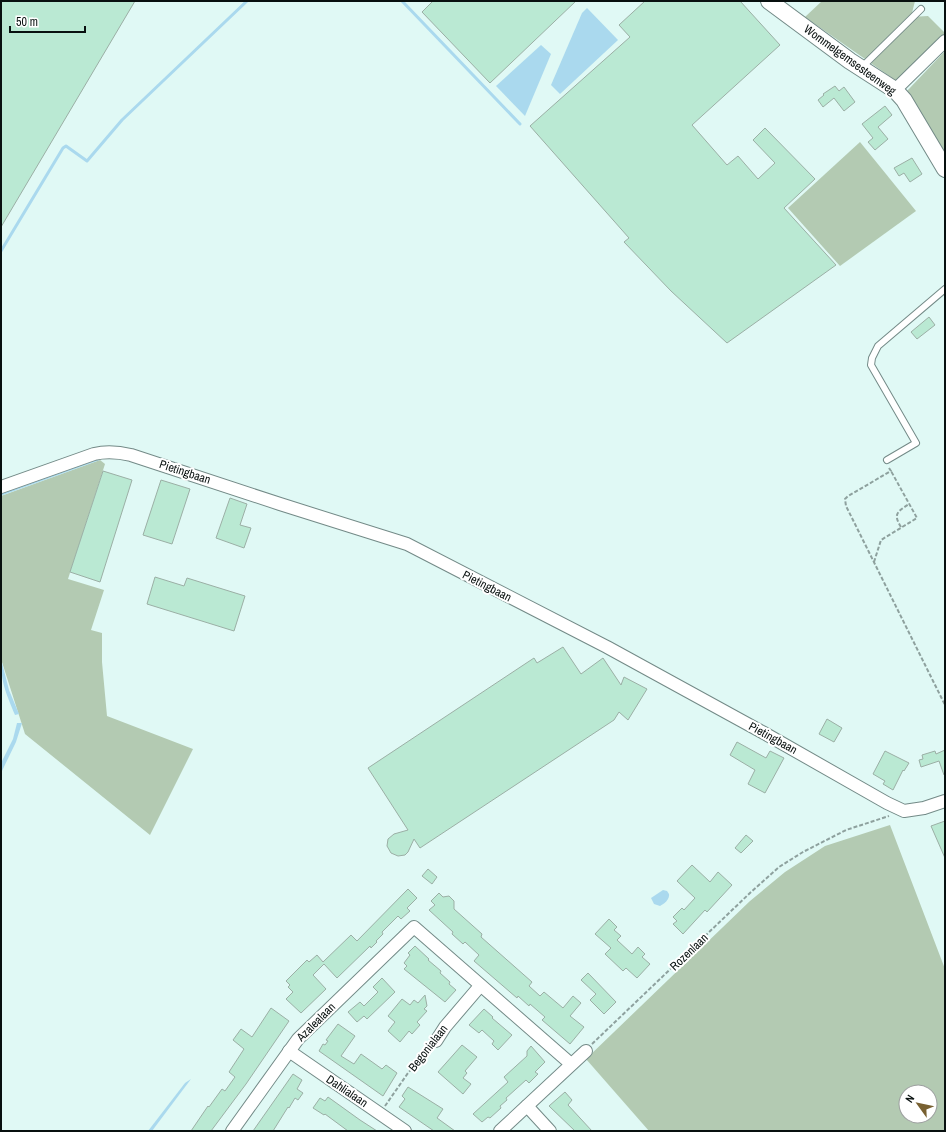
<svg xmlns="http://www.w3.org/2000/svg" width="946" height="1132" font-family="'Archivo Narrow',sans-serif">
<rect width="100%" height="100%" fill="#e0f9f5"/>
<g fill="#b3cab2" fill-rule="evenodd">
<polygon points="822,1 915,1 911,17 928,16 945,33 945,35 899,81 895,80 805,17"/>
<polygon points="945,51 945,153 907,91"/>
<polygon points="860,142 916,211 840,266 788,208"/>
<polygon points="100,460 105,464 68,579 104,590 91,630 102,633 102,662 107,716 193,749 150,835 25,734 1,659 1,496"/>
<path d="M890 825 945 969V1131H649L586 1059 750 901 785 872 825 846ZM906 1092H930V1116H906Z"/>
</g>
<g fill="#aad9ee">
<polygon points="587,8 618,40 560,94 551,85 582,13"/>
<polygon points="541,45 551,54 525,116 496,86"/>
<path d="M1 659 9 690 19 714 15 715C6 693 1 683 1 659Z"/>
<polygon points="17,723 22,723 16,742 1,773 1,763 13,739"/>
<path d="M663 890 667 891 669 894C670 899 664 904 660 906L654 904 651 898Z"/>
<polygon points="191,1079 152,1131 148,1131 185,1083"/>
</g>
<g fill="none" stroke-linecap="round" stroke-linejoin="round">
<g stroke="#aad9ee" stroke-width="3">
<polyline points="402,1 520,124"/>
<polyline points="1,251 63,148 66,146 87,161 122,120 247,1"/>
<polyline points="1,494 98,459"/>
</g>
</g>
<g fill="#bae9d3" stroke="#9bafa5">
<polygon points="1,1 135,1 1,227"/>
<polygon points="433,1 576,1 490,83 422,12"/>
<polygon points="645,1 740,1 780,45 692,125 727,165 738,156 758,179 775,163 753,140 765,128 815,179 784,208 836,265 727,343 671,291 624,242 629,238 530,126 630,37 619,25"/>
<polygon points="835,86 839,91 844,87 855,102 844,111 834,98 823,107 818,100 824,95 823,94"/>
<polygon points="885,106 892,115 878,127 888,139 875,150 868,142 873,138 862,124"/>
<polygon points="912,158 922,174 910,182 904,173 899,176 894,168"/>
<polygon points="929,317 935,325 917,339 911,332"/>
<polygon points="103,471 132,480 100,582 70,572"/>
<polygon points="161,480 190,489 172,544 143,535"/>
<polygon points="230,498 247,504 240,525 251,528 244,548 216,538"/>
<polygon points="155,577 184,586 187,578 245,596 234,631 147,604"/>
<polygon points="563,647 581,674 603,658 621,685 624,677 647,689 628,720 619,712 614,720 420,848 414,839 408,852 405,855 398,856 391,853 387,846 388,839 394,834 408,830 368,768 534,658 537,663"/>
<polygon points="827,719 842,728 834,742 819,734"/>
<polygon points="737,742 766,758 770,751 784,758 765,793 748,784 755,770 730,755"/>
<polygon points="945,750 945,775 944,775 939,761 921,767 919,760 923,759 922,755 935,751 936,754"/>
<polygon points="885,751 909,763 904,771 903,770 893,790 883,784 885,781 873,774"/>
<polygon points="945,821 945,858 931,826"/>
<polygon points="746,835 753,841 741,853 735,848"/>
<polygon points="692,865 710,882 718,872 732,885 707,912 705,910 683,934 673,924 677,921 673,917 682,908 684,910 695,898 677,881"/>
<polygon points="428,869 437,877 432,884 422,876"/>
<polygon points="408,889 417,898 407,908 410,911 401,919 398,916 382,932 383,934 376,941 377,942 371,948 370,946 337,978 324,964 313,975 326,989 301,1013 286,999 293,992 288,987 290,985 286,981 307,960 309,962 317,955 323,962 351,935 357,941"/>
<polygon points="439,893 443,897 449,896 454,901 454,909 482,934 481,937 532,982 529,986 540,996 544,992 563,1008 573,996 581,1003 570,1016 584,1027 570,1044 542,1020 545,1017 530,1004 529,1006 518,996 517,998 474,961 479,955 465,942 463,944 452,934 453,932 429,910 435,905 431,901"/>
<polygon points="609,919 617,927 614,930 621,936 617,940 632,954 638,947 645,954 642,957 650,964 637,978 626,968 623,971 605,954 611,948 595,934"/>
<polygon points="415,946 429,959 428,960 441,971 440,973 450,982 449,984 456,990 445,1002 404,969 407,966 404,963 410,955 408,953"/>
<polygon points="588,973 616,1002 604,1014 590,1000 596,994 581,980"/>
<polygon points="382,978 395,992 394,993 367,1019 364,1016 357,1022 348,1012 360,1002 364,1006 378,992 373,987"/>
<polygon points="425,995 427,1006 424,1009 427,1011 417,1022 420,1025 412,1034 409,1031 400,1042 388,1031 395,1022 388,1016 402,999 410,1005 414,1000 418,1003"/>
<polygon points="271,1008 289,1021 246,1084 211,1131 191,1131 208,1106 209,1107 222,1089 225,1091 235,1077 229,1072 244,1049 233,1040 241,1029 252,1037"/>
<polygon points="484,1009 493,1017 492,1018 512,1035 498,1050 492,1044 494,1041 482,1030 479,1033 469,1025"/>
<polygon points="338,1024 355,1036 341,1056 354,1064 361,1054 382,1069 386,1065 397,1073 383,1096 319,1051 323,1044 325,1045 328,1041 326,1040"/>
<polygon points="462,1045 477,1057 465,1071 467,1073 463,1078 471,1084 463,1094 438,1072"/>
<polygon points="531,1046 545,1062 535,1072 538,1074 529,1083 526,1080 506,1098 507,1100 500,1106 501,1108 490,1118 488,1117 482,1122 473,1114 508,1082 504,1077 527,1056 527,1051"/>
<polygon points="293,1074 302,1080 297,1089 303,1093 298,1100 295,1098 289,1108 288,1107 273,1131 253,1131"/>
<polygon points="408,1087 443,1109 437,1118 455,1131 434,1131 399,1107 405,1099 402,1096"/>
<polygon points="565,1092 572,1100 568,1105 592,1131 575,1131 549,1106"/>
<polygon points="328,1097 360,1120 377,1131 348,1131 325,1114 324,1115 313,1108 320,1098 325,1101"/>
</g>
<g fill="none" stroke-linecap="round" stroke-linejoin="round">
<g stroke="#738a87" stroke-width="8">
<g id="lane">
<polyline points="861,68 921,9"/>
<polyline points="887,460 916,443 871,365 872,358 878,346 945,289"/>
</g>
</g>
<g stroke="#738a87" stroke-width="14">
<g id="street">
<polyline points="895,90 945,41"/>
<path d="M1 487 94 454C107 451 118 452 131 455L280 504 407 544 607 647 764 733 887 803 904 811 924 808 945 801"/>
<polyline points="436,1041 445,1027 480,986"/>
<polyline points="289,1051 405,1131"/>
<polyline points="527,1106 550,1131"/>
<polyline points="232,1131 298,1039 414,927 571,1064"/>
<polyline points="500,1131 586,1051"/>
</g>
</g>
<g stroke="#738a87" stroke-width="18">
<polyline id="secondary" points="769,1 850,61 895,90 904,100 945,169"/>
</g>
<g stroke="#8ea19e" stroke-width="2" stroke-dasharray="4 2" stroke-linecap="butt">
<polyline points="889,468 891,471 848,496 845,499 846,506 945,705"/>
<path d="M901 527C893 514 897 512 909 504"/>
<polyline points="874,562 881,540 917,518 891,471"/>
<polyline points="592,1044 751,892 779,867 803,852 846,830 889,816"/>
<polyline points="385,1106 408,1073 430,1048"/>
</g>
<use href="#lane" stroke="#fff" stroke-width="6"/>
<use href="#street" stroke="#fff" stroke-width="12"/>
<use href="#secondary" stroke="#fff" stroke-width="16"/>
</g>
<g text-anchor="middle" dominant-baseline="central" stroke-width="4" stroke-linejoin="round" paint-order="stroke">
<g font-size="12" fill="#08100f" stroke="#fff">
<text transform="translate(850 60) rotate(36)">Wommelgemsesteenweg</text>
<text transform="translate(185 472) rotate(18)">Pietingbaan</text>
<text transform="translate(487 586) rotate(27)">Pietingbaan</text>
<text transform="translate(773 738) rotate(29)">Pietingbaan</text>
<text transform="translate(689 952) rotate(-44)">Rozenlaan</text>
<text transform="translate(316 1022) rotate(-45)">Azalealaan</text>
<text transform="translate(428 1048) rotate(-52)">Begonialaan</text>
<text transform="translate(347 1091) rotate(34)">Dahlialaan</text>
</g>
</g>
<rect width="946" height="1132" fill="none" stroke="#08100f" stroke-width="4"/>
<g transform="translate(918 1104) rotate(303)"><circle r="19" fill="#ffffff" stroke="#9c9f9f"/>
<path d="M0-3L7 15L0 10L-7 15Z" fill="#786031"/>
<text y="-6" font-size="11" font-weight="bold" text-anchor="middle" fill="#08100f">N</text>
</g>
<path d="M10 26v6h75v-6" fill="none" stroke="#08100f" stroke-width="2"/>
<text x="16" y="26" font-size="12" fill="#08100f" stroke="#ffffff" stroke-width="3" paint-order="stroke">50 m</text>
</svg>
